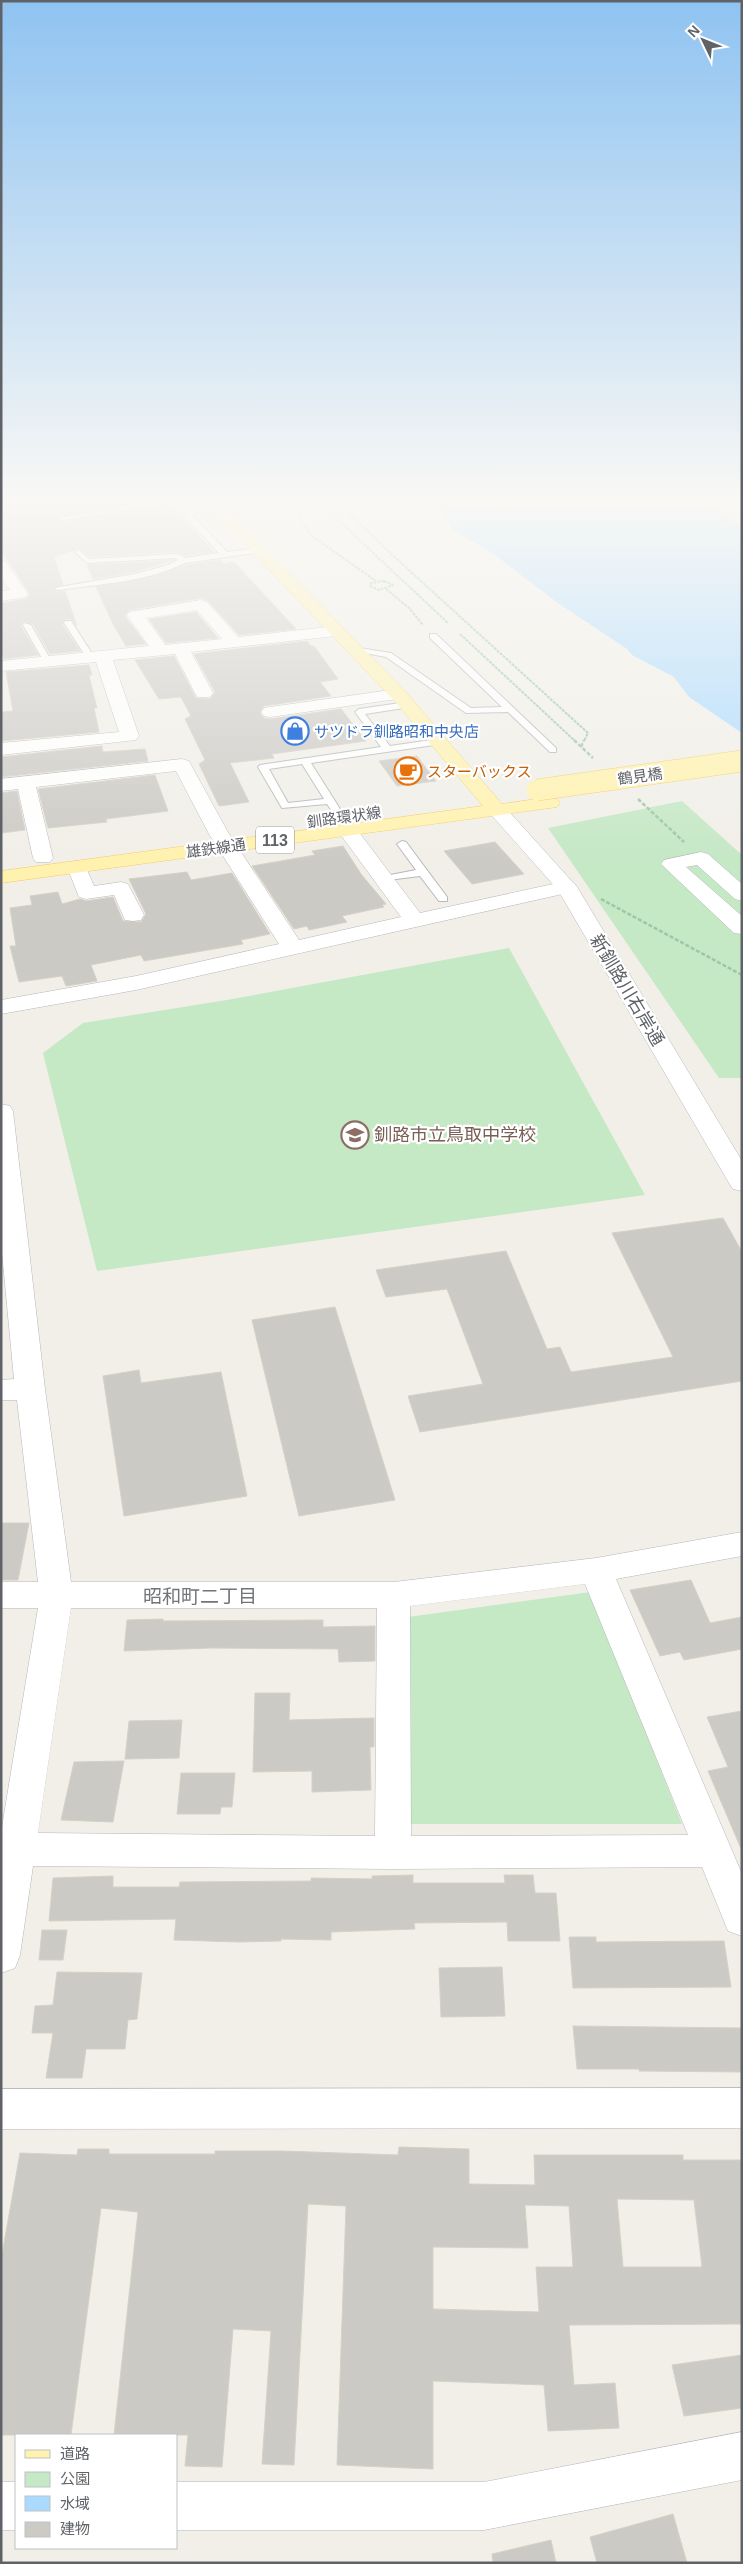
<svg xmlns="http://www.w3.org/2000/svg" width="743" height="2564" font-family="Arial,'Noto Sans JP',sans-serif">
<rect width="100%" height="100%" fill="#f1efe8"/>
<g fill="#c5e8c5">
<polygon points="682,801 742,855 742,1078 719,1078 548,828"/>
<polygon points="509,948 645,1195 97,1271 43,1053 83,1023 227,1000"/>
<polygon points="591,1592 682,1824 407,1824 408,1617"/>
</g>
<polygon fill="#aadaff" points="440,503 705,503 742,525 742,733 689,697 674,677 632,655 627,649 558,603 495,555 452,529"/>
<g fill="#cccac5" stroke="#d6d1c6" fill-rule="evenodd">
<polygon points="1,503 142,503 57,517 63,522 170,503 214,552 185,556 178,552 90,557 79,548 54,557 63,585 52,588 57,592 65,591 77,626 71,619 65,619 62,624 80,651 50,654 33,624 23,621 21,626 38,655 4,659 1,647 1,603 26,599 30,594 1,550"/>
<polygon points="174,560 135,572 93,579 87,565"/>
<polygon points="221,560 224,564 234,562 296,629 239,635 208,601 201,598 129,610 125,616 146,644 126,646 113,624 96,587 155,576 186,565"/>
<polygon points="196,612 218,638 166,643 149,619"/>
<polygon points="307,641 311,646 314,646 338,679 320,682 331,696 264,706 260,713 264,718 270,719 341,709 366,741 272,754 274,758 230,763 249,802 219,806 199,764 205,760 185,719 191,716 181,697 159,699 135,660 174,656 196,698 210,699 215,692 194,654"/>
<polygon points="89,665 92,675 89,675 90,680 97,708 94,708 99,732 1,741 2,712 13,711 6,672"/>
<polygon points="102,746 103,752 145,749 148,761 1,777 1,757"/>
<polygon points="417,756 436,781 397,786 379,761"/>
<polygon points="155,775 168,811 106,819 107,822 48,828 38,789"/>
<polygon points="17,791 25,830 1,833 1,793"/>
<polygon points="495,842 524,874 472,884 444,851"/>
<polygon points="343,846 361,874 386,904 382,905 384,907 342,916 347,922 309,930 307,926 294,929 252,866 315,855 312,851"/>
<polygon points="187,872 191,880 232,873 270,934 241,940 243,944 144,961 141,955 91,965 97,981 66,986 62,976 19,982 10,946 16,946 10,908 32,905 30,896 58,892 62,904 80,899 86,901 113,897 123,921 141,922 146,914 129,879"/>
<polygon points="723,1218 742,1252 742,1381 420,1432 408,1396 483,1384 447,1289 386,1297 376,1270 506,1251 547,1349 560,1347 571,1372 673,1357 612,1233"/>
<polygon points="335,1307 395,1500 299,1516 252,1320"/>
<polygon points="139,1370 141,1383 221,1372 247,1496 124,1516 103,1376"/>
<polygon points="1,1523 29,1523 18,1580 1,1580"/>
<polygon points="691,1580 710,1623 742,1617 742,1649 684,1660 680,1652 660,1656 630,1590"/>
<polygon points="163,1619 163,1621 323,1620 323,1627 375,1626 375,1661 339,1662 338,1649 211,1648 124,1651 127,1620"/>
<polygon points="255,1693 290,1693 289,1720 374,1718 374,1747 370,1747 371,1790 312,1792 312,1771 253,1772"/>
<polygon points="742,1711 742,1851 708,1771 728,1767 707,1717"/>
<polygon points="182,1720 179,1758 125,1759 129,1721"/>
<polygon points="124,1761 113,1822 61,1820 74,1762"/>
<polygon points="181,1773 235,1773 232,1807 221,1807 220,1814 177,1814"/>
<polygon points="413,1875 413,1883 505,1883 504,1875 533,1875 535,1893 556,1893 560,1941 508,1941 507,1922 414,1923 415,1929 331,1932 331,1940 281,1939 281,1941 239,1942 174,1940 176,1919 49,1921 53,1878 113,1876 113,1887 179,1887 180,1882 311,1881 311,1878 372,1879 372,1876"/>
<polygon points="42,1930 67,1930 63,1960 39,1960"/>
<polygon points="569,1937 596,1937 596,1942 724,1941 731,1987 573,1988"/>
<polygon points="502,1967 505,2016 441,2017 439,1968"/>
<polygon points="57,1972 142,1973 137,2019 128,2020 125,2049 86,2049 82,2078 46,2078 53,2033 32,2033 35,2006 53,2005"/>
<polygon points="573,2026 742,2028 742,2072 639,2071 639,2069 577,2069"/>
<path d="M399 2147 469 2149V2184L535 2185 534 2155H683V2160H742V2324L569 2325 574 2385 615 2383 619 2428 548 2431 544 2385 433 2381V2469L337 2465 346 2206 308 2204 294 2465 262 2464 271 2331 233 2329 222 2467 185 2466 188 2435H114L138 2212 101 2208 71 2435H1V2260L20 2153 77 2155 78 2149H109V2154H215V2151H282L398 2155ZM617 2199 694 2200 702 2267H623ZM525 2205 569 2206 573 2267H536L539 2312 433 2309V2247L528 2248Z"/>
<polygon points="742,2355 742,2408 684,2416 672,2365"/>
<polygon points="673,2514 687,2563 597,2563 590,2537"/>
<polygon points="551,2540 556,2563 493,2563 492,2554"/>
</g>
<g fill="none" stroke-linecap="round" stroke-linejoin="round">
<g stroke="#b5b8bc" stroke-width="2">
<g id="lane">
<polygon points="151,503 166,503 63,520 59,518"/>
<path d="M215 504H218V508L192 515 227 552 258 548 262 550 261 552 185 563C147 582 99 584 58 590L54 588 135 574 168 565 178 560 176 558 87 563 75 552 79 550 89 559 178 554 185 558 219 553 183 514Z"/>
<polygon points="65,621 71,621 95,658 94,660 88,660 64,623"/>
<polygon points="24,623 31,625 52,662 51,664 44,662 23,625"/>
<polygon points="430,634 436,634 556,748 556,752 550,752 508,712 466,713 386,657 349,650 353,647 391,653 471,708 502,707 430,638"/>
<path d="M407 702 410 703V707L365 714 390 746 438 739 443 742 441 744 311 763 340 809 332 811 327 804 282 808 258 767 260 765 381 747 355 712 359 709ZM302 764 324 799 288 803 269 769Z"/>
<polygon points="402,841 406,842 447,897 447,901 439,901 420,876 380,881 380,877 416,870 397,844"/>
</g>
</g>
<g stroke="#b5b8bc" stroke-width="1">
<g id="street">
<polygon points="1,560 6,562 28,594 26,597 1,601 1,591 10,590 1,577"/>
<path d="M201 600 207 602 238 637 336 626 344 631 336 636 191 652 213 693 210 697H198L195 693 175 654 113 660 139 736 136 740 1 755V743L119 732 96 662 1 671V661L149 646 127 615 129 612ZM197 610 222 639 165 645 146 618Z"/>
<polygon points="398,689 404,690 407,694 404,698 270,717 264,716 261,712 264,708 270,707"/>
<polygon points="182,759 189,761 191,765 229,834 299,940 401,917 338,831 341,827 355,827 420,913 567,881 574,883 577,887 574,891 567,893 136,990 1,1014 1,1000 136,976 279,944 209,834 176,771 36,787 53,858 50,862 36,862 33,858 18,789 1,791 1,779"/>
<polygon points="701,852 708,854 742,884 742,901 735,899 697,865 686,867 742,916 742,934 734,933 661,864 664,860"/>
<polygon points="77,861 84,863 94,886 121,882 128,884 144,915 141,920 133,921 125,920 114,895 86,899 79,897 67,867 70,863"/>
<path d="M1 1104 10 1106 13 1111 45 1389 71 1582H394L596 1558 742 1532V1556L616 1579 742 1874V1936L728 1931 702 1867 393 1869 33 1866 20 1955 15 1968 1 1973V1833L38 1608H1V1582H38L17 1400H1V1380L14 1379 1 1242ZM585 1584 688 1835 411 1836 410 1606ZM71 1608H377L375 1836 38 1833Z"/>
<polygon points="742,2088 742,2128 1,2129 1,2089"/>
<polygon points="742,2432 742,2480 484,2530 176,2530 176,2482 484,2482"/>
<rect x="1" y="2482" width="15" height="48"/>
</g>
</g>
<g stroke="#b6babf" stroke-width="1">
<polygon id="secondary" points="497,804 504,806 577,887 742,1161 742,1191 733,1189 729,1183 558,890 487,810 490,806"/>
</g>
<g stroke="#f2c960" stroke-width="1">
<polygon id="primary" points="205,503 220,503 404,690 502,804 550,797 557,799 560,803 557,807 1,883 1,871 483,806 392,698"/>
</g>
<g stroke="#9cc7a9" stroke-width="2" stroke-dasharray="3 1" stroke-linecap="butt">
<polyline points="290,503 312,536 376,581"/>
<polyline points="320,503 448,623"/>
<polyline points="339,503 389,552 588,733 584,741"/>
<polygon points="384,581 393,585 379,590 370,586 371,583"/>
<polyline points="386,589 409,608 423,625"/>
<polyline points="460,634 575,741"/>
</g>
<g stroke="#9cc7a9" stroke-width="2.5" stroke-dasharray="4 2" stroke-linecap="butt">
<polyline points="574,740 593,758"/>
<polyline points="581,747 584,740"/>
<polyline points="638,799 684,842"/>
<polyline points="601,899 742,975"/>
</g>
<use href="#lane" fill="#fff" fill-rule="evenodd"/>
<use href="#street" fill="#fff" fill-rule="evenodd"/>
<use href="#secondary" fill="#fff" fill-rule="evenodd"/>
<use href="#primary" fill="#fff2af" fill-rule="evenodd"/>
<g stroke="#f2c960" stroke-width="22" stroke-linecap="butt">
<polyline id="primary-bridge" points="537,790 742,761"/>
</g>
<use href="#primary-bridge" stroke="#fff2af" stroke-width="21"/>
</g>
<linearGradient id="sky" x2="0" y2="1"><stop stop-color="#8fc3f1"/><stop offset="0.58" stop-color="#f9f8f5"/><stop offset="1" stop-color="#f9f8f5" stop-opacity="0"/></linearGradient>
<rect width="743" height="862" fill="url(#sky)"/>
<defs>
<g id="shop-ring" transform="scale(1.4375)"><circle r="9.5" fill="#fff" stroke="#3f7fe0" stroke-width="1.5"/><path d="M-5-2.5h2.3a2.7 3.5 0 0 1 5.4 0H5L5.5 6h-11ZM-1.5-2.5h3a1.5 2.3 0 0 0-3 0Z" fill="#3f7fe0"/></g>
<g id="cafe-ring" transform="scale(1.4375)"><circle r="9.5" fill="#fff" stroke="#e8710a" stroke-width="1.5"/><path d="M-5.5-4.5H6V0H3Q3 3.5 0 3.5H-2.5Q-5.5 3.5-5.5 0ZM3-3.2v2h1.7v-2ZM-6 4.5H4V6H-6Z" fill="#e8710a"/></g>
<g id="school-ring" transform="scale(1.4375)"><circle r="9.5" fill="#fff" stroke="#8d6e63" stroke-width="1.5"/><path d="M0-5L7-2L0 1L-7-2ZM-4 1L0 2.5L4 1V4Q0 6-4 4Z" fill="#8d6e63"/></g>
</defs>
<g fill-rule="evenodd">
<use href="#shop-ring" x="295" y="731"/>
<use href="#cafe-ring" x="408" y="771"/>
<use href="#school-ring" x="355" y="1135"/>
</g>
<g text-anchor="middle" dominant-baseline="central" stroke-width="4.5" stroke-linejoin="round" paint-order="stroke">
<g font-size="15" fill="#366cbe" stroke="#fff" text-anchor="start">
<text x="314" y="731">サツドラ釧路昭和中央店</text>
</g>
<g font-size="15" fill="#c56008" stroke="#fff" text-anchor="start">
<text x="427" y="771">スターバックス</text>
</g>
<g font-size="15" fill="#5f6368" stroke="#fff">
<text transform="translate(640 776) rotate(-8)">鶴見橋</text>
<text transform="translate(344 817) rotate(-8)">釧路環状線</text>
<text transform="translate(216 848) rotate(-8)">雄鉄線通</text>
</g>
<rect fill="#fff" stroke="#8f9295" stroke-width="1" x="256" y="826.5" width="38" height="27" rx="4"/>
<g font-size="16" font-weight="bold" fill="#5f6368">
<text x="275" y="840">113</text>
</g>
<g font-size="18" fill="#5f6368" stroke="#fff">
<text transform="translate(627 990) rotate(59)">新釧路川右岸通</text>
</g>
<g font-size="18" fill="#785e54" stroke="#fff" text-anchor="start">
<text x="374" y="1135">釧路市立鳥取中学校</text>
</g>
<g font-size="19" fill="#70757a" stroke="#fff">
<text x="200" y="1596">昭和町二丁目</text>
</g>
</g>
<rect width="743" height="2564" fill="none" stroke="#5f6368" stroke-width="5"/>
<rect x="15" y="2434" width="162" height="115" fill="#ffffff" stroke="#bfc1c3"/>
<rect x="25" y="2450" width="25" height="8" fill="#fff2af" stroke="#bfc1c3"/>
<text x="60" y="2459" font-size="15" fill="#5f6368">道路</text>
<rect x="25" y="2472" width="25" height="15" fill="#c5e8c5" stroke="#bfc1c3"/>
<text x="60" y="2484" font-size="15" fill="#5f6368">公園</text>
<rect x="25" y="2496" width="25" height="15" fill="#aadaff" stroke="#bfc1c3"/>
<text x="60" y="2509" font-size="15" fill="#5f6368">水域</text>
<rect x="25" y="2522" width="25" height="15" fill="#cccac5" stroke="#bfc1c3"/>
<text x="60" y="2534" font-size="15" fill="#5f6368">建物</text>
<g transform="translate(703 40) rotate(313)" stroke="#ffffff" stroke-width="4" paint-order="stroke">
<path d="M0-4L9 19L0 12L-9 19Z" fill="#5f6368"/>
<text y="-8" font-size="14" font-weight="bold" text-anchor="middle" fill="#5f6368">N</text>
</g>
</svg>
